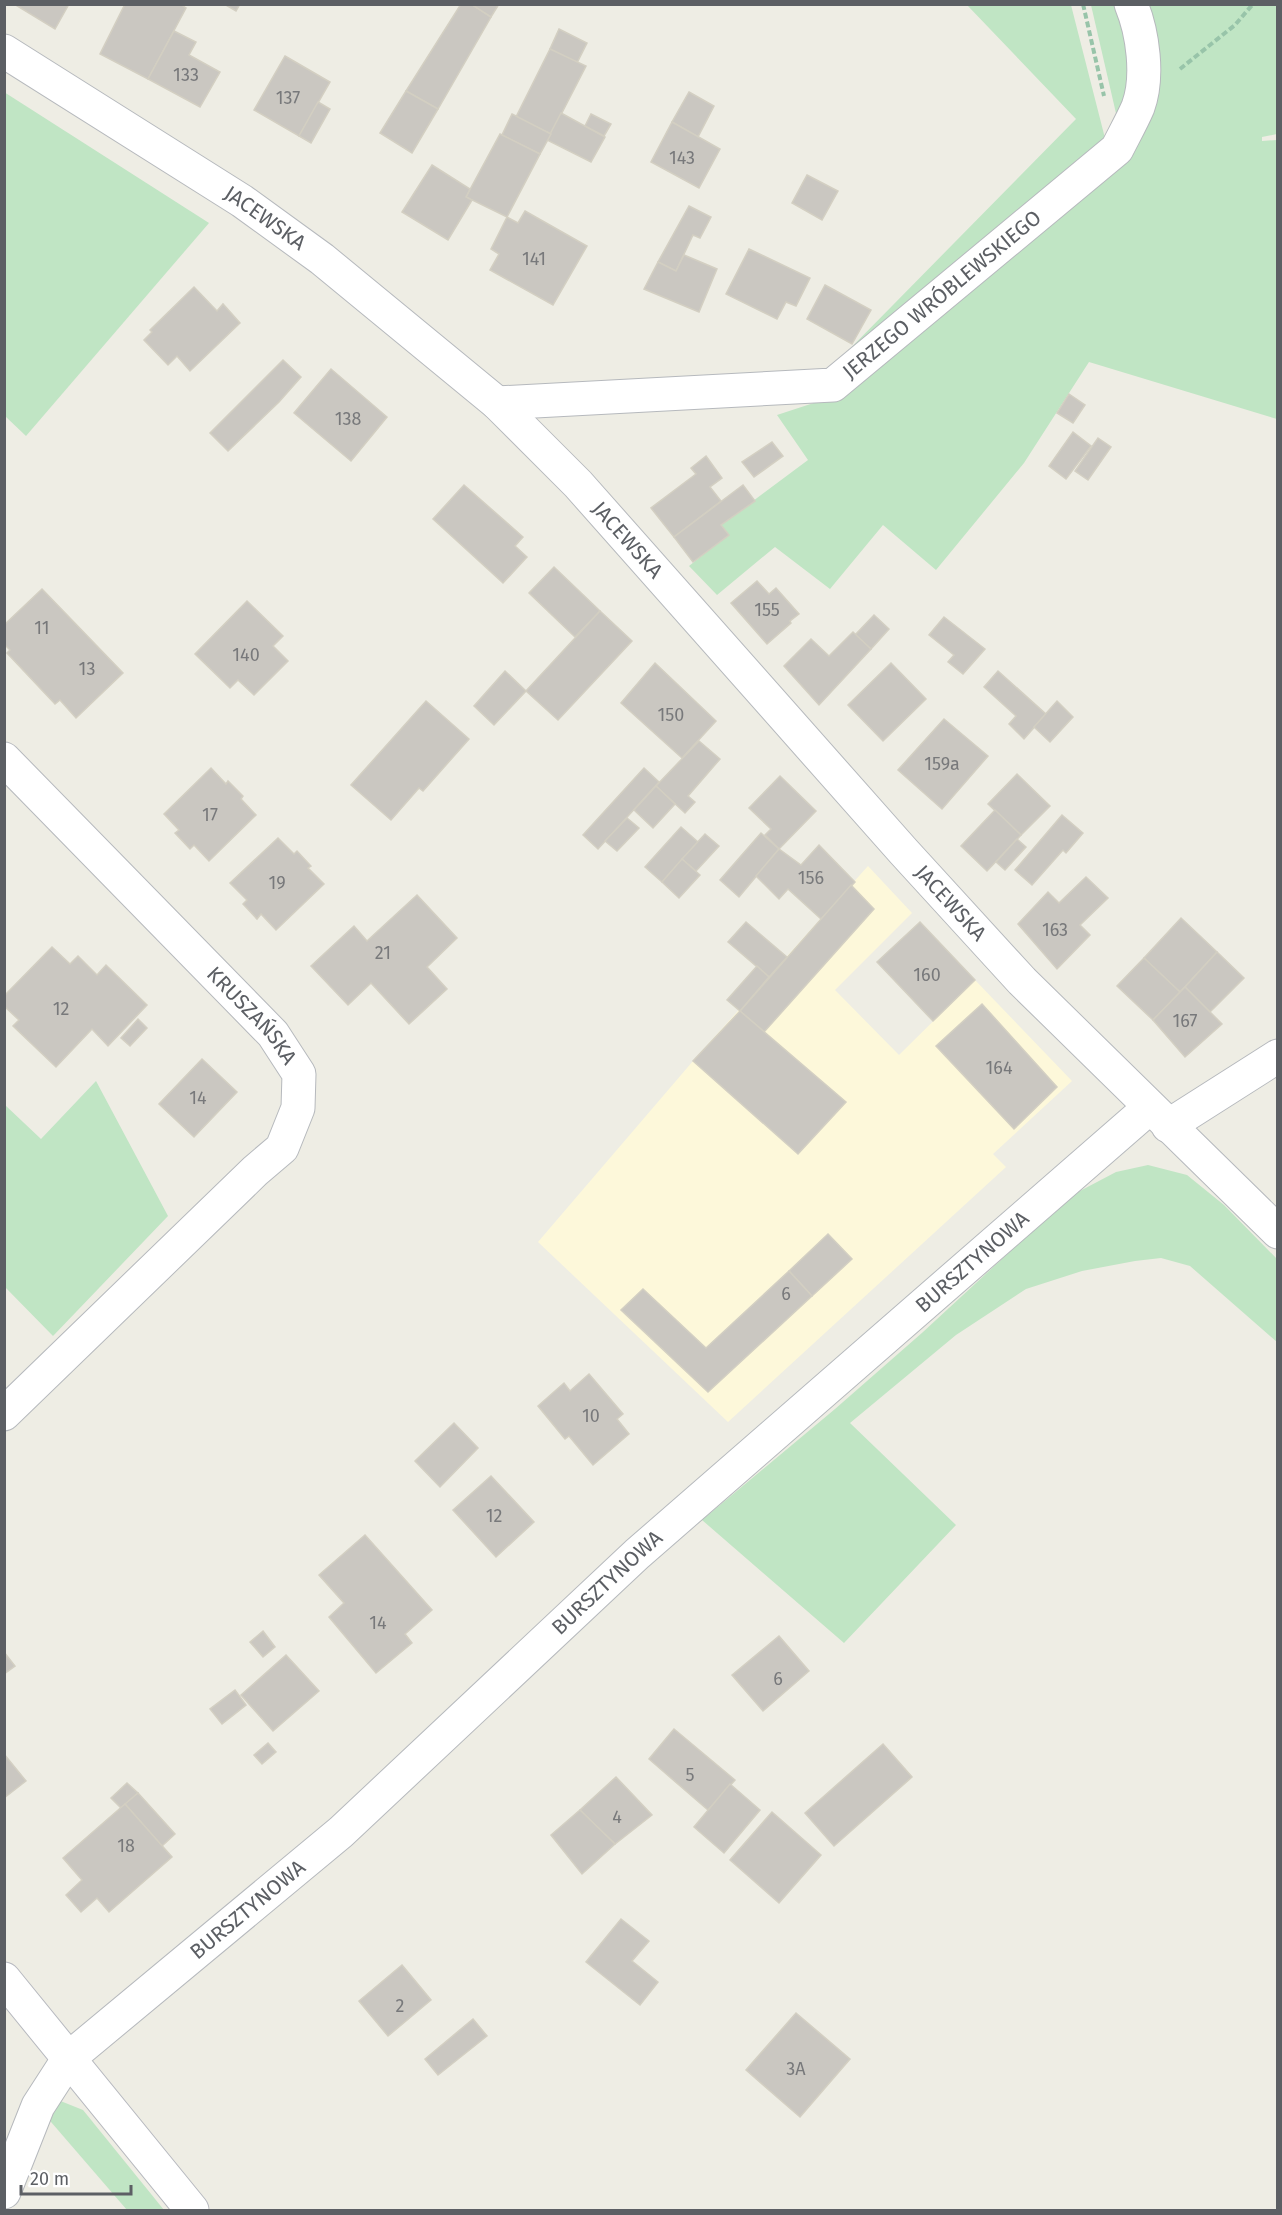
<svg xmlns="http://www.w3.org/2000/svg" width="1282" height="2215" font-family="'Fira Sans',sans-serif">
<rect width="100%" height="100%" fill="#eeede4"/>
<polygon fill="#fdf8da" points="868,866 912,913 835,990 899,1055 975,980 1072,1081 993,1154 1006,1167 728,1422 538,1242 693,1061"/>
<g fill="#c0e5c4">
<polygon points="967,5 1071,5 1107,146 831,368 1076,119"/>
<polygon points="1091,5 1122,5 1132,88 1118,122"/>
<polygon points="1144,5 1277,5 1277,134 1262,137 1262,141 1277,140 1277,419 1089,362 1024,463 936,570 883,525 830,589 775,547 717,595 689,566 728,535 721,525 808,460 777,415 838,395 1125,151"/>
<polygon points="4,92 209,223 26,436 5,416"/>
<polygon points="96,1081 168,1216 53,1336 5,1287 5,1105 41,1139"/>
<polygon points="1148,1165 1187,1175 1224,1205 1277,1259 1277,1342 1190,1266 1161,1258 1135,1261 1082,1271 1026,1289 956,1335 850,1423 956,1525 844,1643 702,1520 835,1409 923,1332 1042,1222 1078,1192 1116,1172"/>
<polygon points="58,2100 83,2110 164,2210 127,2210 45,2115"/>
</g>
<g fill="#cac7c1" stroke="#d3cfc2" stroke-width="1.5">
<polygon points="14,4 69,4 55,29"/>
<polygon points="125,4 180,4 186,8 148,79 100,54"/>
<polygon points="224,4 240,4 236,11"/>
<polygon points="461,4 471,4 491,17 438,109 406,91"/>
<polygon points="471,4 499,4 491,17"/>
<polygon points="559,29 587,43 577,63 550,49"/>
<polygon points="174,31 196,42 189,55 220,72 200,107 148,79"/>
<polygon points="550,49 586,66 551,134 516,117"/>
<polygon points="285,56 330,82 299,136 254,110"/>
<polygon points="406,91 438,109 412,153 380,133"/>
<polygon points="689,92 714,106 698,137 672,122"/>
<polygon points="318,102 330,109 311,143 299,136"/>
<polygon points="561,113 605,137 591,162 547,140"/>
<polygon points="512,114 551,134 540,154 502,135"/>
<polygon points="591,114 611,124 604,136 585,126"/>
<polygon points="672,122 720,149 699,188 651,162"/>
<polygon points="500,134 540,154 507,217 466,197"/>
<polygon points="432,165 470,189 466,197 472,200 448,240 402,212"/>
<polygon points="807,175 838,191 822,220 792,203"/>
<polygon points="689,206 711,217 700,238 693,235 676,271 658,262"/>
<polygon points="525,211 587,246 553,305 490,270 499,254 491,249 507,217 518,223"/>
<polygon points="749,249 810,278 796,306 786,302 777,319 726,294"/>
<polygon points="684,255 717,269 699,312 644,289 658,262 676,271"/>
<polygon points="825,285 871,310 852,344 807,319"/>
<polygon points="194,287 217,311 223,304 240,323 190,371 177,356 168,365 144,340 152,332 150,330"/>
<polygon points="283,360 301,377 279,402 228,451 210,433"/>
<polygon points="331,369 387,417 351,461 294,413"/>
<polygon points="1069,394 1085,405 1073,423 1057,413"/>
<polygon points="1073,432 1091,446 1066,479 1049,466"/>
<polygon points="1098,438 1111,447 1088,480 1075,471"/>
<polygon points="772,442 783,456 754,477 742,462"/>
<polygon points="706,456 722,478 710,487 721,501 674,537 651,508 696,474 691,468"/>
<polygon points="464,485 523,537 515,546 527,557 503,583 433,519"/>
<polygon points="743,485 755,501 721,525 729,535 693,562 674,537"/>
<polygon points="554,567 600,611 575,637 529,593"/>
<polygon points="757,581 769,594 776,588 799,614 790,621 791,623 767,644 731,603"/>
<polygon points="42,589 123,673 76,718 60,700 55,704 7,653 10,650 4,644 4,625"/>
<polygon points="247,601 283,636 273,646 288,661 254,695 238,680 230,688 195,654"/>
<polygon points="600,611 632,641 558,720 526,691"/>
<polygon points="874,615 889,629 871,649 855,635"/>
<polygon points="944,617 985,649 963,674 948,662 954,655 929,635"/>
<polygon points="853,632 871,649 819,705 784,666 811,639 829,656"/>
<polygon points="655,663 716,721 682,758 621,703"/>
<polygon points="891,663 926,699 883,741 848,705"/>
<polygon points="505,671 526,691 494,725 474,706"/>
<polygon points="998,671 1046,714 1024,739 1009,724 1016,716 984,687"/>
<polygon points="426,701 469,739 423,791 419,788 391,820 351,785"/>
<polygon points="1057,701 1073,717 1050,742 1034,727"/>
<polygon points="944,719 988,756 942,809 898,770"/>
<polygon points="699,741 720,759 688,796 695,802 685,813 656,786"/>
<polygon points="211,768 226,784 228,781 243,796 241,799 256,815 209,861 194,845 190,849 175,833 179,830 164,814"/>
<polygon points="644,768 659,782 598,849 583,835"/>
<polygon points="1017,774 1050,806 1021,835 988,804"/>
<polygon points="780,776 816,811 779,849 765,835 771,829 749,808"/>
<polygon points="656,786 675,804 653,828 634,810"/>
<polygon points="995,810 1021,835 987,871 961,846"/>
<polygon points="1062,815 1083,833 1066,853 1063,850 1032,885 1015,870"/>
<polygon points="627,818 639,828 617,851 605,841"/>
<polygon points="681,827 698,842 662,882 645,867"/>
<polygon points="761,833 779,849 739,897 720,880"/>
<polygon points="705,834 719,846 696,871 682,859"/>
<polygon points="278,838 294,854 297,851 311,866 308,868 324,884 276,930 261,914 257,919 243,904 247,900 230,883"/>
<polygon points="1017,839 1026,847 1005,870 996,862"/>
<polygon points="819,845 855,882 821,919 788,889 779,899 756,876 779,849 801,865"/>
<polygon points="682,859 700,875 679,898 662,882"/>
<polygon points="1086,877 1108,898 1080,925 1090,935 1057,969 1018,924 1048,892 1059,903"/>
<polygon points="851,885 874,909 764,1032 740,1011"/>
<polygon points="417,895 457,938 427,967 447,989 409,1024 371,983 348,1005 311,966 354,926 367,941"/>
<polygon points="1181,918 1217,952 1180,992 1144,958"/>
<polygon points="746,922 787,957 769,977 728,942"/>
<polygon points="920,922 975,980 933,1021 877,962"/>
<polygon points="52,947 70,964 78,956 97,975 106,965 147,1005 108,1046 92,1029 56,1067 13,1026 19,1020 4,1006 4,996"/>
<polygon points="1217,952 1244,978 1210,1012 1185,987"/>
<polygon points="1144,958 1180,992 1153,1020 1117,986"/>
<polygon points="757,966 769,977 740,1011 727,1000"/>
<polygon points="1185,987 1222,1024 1185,1057 1153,1020"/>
<polygon points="982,1004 1057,1087 1014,1129 936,1046"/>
<polygon points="740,1011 846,1102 798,1154 693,1061"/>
<polygon points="138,1019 147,1028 130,1046 121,1038"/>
<polygon points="202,1059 237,1092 194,1137 159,1104"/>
<polygon points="828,1234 852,1259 812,1296 789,1271"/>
<polygon points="789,1271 812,1296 708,1392 621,1310 643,1289 706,1348"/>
<polygon points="589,1374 623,1414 617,1419 629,1434 593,1465 569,1436 565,1439 538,1406 564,1383 570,1391"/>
<polygon points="454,1423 478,1448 440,1487 415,1461"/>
<polygon points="491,1476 534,1522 496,1557 453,1510"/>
<polygon points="365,1535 432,1610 405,1634 412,1643 376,1673 329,1617 344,1603 319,1575"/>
<polygon points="263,1631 275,1647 263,1657 250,1642"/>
<polygon points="779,1636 809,1671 763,1711 732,1675"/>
<polygon points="4,1652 15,1666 4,1674"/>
<polygon points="286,1655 319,1691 273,1731 241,1695"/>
<polygon points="235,1690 246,1705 222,1724 210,1709"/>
<polygon points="674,1729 735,1780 708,1810 649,1759"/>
<polygon points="268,1743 276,1752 262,1764 254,1755"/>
<polygon points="883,1744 912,1777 834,1846 805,1813"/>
<polygon points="4,1754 26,1781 4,1798"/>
<polygon points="616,1777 652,1815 615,1844 580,1810"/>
<polygon points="127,1783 138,1793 121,1808 111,1798"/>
<polygon points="730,1784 760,1810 724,1853 694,1827"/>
<polygon points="138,1793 175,1834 162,1846 125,1804"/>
<polygon points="125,1804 172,1857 109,1912 97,1898 81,1912 66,1895 82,1880 63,1858"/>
<polygon points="580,1810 615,1844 582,1874 551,1835"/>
<polygon points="772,1812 821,1855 779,1903 730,1860"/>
<polygon points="621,1919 649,1941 632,1961 658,1982 640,2005 586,1962"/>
<polygon points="402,1965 431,2000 388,2036 359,2001"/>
<polygon points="796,2013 850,2059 800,2117 746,2070"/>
<polygon points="473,2019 487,2036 438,2075 425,2059"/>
</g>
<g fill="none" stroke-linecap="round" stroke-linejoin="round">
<g stroke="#b6b9bd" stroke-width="35">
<g id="minor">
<path id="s1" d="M497 403 833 385 1117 149C1124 135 1132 121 1138 107 1149 77 1143 33 1131 4"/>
<path id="s2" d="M4 759 273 1034 299 1074 298 1108 282 1148 255 1171 4 1414"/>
<polyline points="1168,1126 1278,1056"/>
<path id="s3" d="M4 2192 38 2106 69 2058 341 1832 637 1554 1149 1108"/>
</g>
</g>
<g stroke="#b6b9bd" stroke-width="35">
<g id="tertiary">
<path id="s4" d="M4 51 242 201 322 259 497 403 578 484 904 852 1022 981 1278 1232"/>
</g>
</g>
<g stroke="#b7b9bf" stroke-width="35">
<polyline id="secondary" points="4,1979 192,2210"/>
</g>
<g stroke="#98c4a9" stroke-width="4" stroke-dasharray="6 3" stroke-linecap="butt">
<polyline points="1083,4 1104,96"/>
<polyline points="1180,69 1235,25 1253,4"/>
</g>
<use href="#minor" stroke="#fff" stroke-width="33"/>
<use href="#tertiary" stroke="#fff" stroke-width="33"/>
<use href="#secondary" stroke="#fff" stroke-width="33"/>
</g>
<g text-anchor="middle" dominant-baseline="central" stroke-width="4.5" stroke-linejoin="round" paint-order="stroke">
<g font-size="18" fill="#78797b">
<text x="186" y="75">133</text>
<text x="288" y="98">137</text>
<text x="682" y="158">143</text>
<text x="534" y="259">141</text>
<text x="348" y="419">138</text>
<text x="767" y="610">155</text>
<text x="42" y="628">11</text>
<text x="246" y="655">140</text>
<text x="87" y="669">13</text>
<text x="671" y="715">150</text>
<text x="942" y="764">159a</text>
<text x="210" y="815">17</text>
<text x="811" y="878">156</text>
<text x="277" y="883">19</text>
<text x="1055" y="930">163</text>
<text x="383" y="953">21</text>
<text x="927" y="975">160</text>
<text x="61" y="1009">12</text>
<text x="1185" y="1021">167</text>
<text x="999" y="1068">164</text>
<text x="198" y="1098">14</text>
<text x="786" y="1294">6</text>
<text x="591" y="1416">10</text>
<text x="494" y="1516">12</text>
<text x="378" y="1623">14</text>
<text x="778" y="1679">6</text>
<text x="690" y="1775">5</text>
<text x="617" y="1817">4</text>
<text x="126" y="1846">18</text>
<text x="400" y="2006">2</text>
<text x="796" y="2069">3A</text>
</g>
<g font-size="21" fill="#5c5f64" stroke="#fff">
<text stroke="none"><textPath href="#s4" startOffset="310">JACEWSKA</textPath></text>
<text stroke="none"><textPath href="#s1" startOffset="478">JERZEGO WRÓBLEWSKIEGO</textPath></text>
<text stroke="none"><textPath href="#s4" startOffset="796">JACEWSKA</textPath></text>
<text stroke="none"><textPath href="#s4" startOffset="1282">JACEWSKA</textPath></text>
<text stroke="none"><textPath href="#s2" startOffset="357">KRUSZAŃSKA</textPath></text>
<text stroke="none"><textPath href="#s3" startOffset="1354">BURSZTYNOWA</textPath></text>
<text stroke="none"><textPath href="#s3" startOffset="868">BURSZTYNOWA</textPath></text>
<text stroke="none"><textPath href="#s3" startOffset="382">BURSZTYNOWA</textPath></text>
</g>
</g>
<rect width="1282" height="2215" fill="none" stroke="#5c5f64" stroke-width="12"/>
<path d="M21 2185v9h110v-9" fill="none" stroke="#5c5f64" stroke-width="3"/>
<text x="30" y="2185" font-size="18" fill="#5c5f64" stroke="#ffffff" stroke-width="4.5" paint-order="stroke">20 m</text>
</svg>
